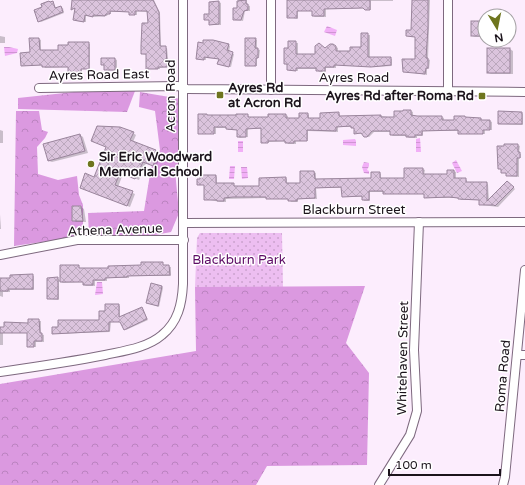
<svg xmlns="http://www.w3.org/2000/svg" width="525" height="485" font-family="'Varela Round',sans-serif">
<defs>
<pattern id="grass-dots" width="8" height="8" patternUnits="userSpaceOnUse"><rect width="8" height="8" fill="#edbef1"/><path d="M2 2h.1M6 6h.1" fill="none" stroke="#cba2ce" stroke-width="1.8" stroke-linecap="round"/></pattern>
<pattern id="forest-crowns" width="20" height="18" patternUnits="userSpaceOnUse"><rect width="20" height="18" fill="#db99e0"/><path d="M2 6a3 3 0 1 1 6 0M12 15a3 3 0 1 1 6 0" fill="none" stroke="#bb83c0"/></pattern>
<pattern id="water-rules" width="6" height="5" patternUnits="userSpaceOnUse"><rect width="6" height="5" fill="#f2aff7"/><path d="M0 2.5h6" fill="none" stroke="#cf96d3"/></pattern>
<pattern id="building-cross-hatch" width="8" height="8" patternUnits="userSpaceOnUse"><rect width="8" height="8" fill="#dbc4dd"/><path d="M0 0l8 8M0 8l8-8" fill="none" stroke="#bba8bd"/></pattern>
</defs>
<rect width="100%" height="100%" fill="#fcedfd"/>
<polygon fill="url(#grass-dots)" points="200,233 282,233 283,287 195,287 197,238"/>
<g fill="url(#forest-crowns)">
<polygon points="135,91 127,112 18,109 18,98 74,92"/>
<polygon points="140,92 181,99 180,169 175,170 179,213 171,232 139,238 89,237 88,213 144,211 151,168 160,150 155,111 139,107"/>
<polygon points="16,111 39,111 42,130 48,132 45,138 37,147 38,174 58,180 77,176 79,195 83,205 83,236 14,246"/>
<polygon points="365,286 346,343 369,373 367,465 267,466 256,485 0,485 0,384 196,351 195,287"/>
</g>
<g fill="url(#water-rules)">
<polygon points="327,26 337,30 335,36 324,32"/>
<polygon points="4,47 9,47 18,49 17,53 5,56"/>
<polygon points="420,138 421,152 416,152 416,139"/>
<polygon points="355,139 356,141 356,146 343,145 343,140"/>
<rect x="238" y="141" width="5" height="11"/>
<polygon points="456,160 462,171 457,173 452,163"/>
<polygon points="364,162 369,163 369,166 367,170 369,171 369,174 364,173 362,167"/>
<polygon points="230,166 235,166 234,179 229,179"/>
<polygon points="241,167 247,167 248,178 242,179"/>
<polygon points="97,282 102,282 103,294 95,295"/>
</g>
<g fill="#0003">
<polygon points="73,0 154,0 160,13 161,47 167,48 169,67 160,68 160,69 147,68 147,55 142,54 149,24 148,12 137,11 137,15 132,15 130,14 130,12 111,12 111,14 108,14 107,16 95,17 86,16 86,22 76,21 74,20 76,9 72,9"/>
<polygon points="238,0 247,0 247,5 250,6 250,11 245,11 243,21 234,20 237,9"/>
<polygon points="288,0 393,0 393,1 371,1 371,10 367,10 364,8 326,9 326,17 315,17 313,16 313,11 298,11 298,19 288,17"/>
<polygon points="413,0 430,0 428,59 430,60 429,69 427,69 427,75 404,71 416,60 416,37 407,36 412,31"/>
<polygon points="48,1 51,3 54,4 56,8 61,7 63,8 64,13 41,22 39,21 43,8 40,4"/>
<polygon points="219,2 221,3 221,25 212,25 210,24 210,20 205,19 210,15"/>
<polygon points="485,22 485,37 475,37 472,36"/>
<polygon points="362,34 370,35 370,58 390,58 392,59 392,66 374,67 336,65 336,68 326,68 326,72 319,72 317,69 298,69 298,71 288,70 288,65 285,64 289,49 289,42 298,43 298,55 316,55 333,45 338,48 338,52 351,52 362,48"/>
<polygon points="0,36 5,37 5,43 0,43"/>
<polygon points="39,39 41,40 41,51 59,50 69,46 88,43 90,44 90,69 82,69 82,73 71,74 69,73 69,67 45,68 43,65 23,66 22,65 31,53"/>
<polygon points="255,39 257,40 257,49 260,50 259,58 257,58 257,66 247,66 246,65"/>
<polygon points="229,45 230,46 229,52 234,54 231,67 220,65 220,59 206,58 206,60 197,58"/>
<polygon points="488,49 510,49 513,51 513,74 491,74 488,73"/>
<polygon points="115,59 117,60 117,71 105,70 105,65 102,64"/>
<polygon points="411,111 413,112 413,116 442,117 444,118 444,121 481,119 483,121 490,121 492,122 492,130 485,130 485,134 461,134 459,133 459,131 423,131 423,136 417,136 417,138 409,138 407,136 393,136 391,135 391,132 374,132 369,137 367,137 362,134 355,133 355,129 352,127 338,127 338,132 308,131 308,141 296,141 296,144 288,144 286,141 269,142 269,143 262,142 262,129 248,129 248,137 240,138 238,137 238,130 228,130 227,128 216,128 216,134 199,133 207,115 209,116 247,115 249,116 249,118 269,118 286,115 288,116 288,119 300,119 308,114 309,115 309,119 321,119 338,113 340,114 340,117 381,116 395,118 395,112"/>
<polygon points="522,113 523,114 523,125 499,124"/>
<polygon points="0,130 3,131 3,143 0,143"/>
<polygon points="133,133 136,135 133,142 158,152 156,158 159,160 156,167 146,163 139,180 123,174 118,187 135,194 130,207 84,189"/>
<polygon points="80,135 83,137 88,153 52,162 49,161"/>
<polygon points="518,145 520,146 519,153 521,154 521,158 519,158 519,177 509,176 507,175 507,173 502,172 502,169 499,168"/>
<polygon points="423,169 425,170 424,175 448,175 454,171 456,172 456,179 465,179 467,180 467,183 487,183 488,184 489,201 508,182 515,189 498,207 482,205 480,204 480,200 461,200 459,198 427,198 425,197 425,194 386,194 384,192 370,192 370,201 364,201 363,199 363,197 343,196 342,188 316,188 317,199 298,199 298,202 291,202 289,199 269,199 267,198 226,199 226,202 220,202 205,199 205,185 198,184 216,176 217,177 217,184 233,184 235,187 260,187 286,178 287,179 287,184 301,184 301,172 314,172 316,173 316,180 372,179 380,173 381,174 381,179 405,179"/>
<polygon points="81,207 84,209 86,222 76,222 73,220"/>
<polygon points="0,214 1,229 0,229"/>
<polygon points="162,263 164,266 171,267 171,276 129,276 129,278 107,278 107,281 95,281 95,286 86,286 84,285 84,282 63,283 59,281 59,300 48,299 57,278 61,281 79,266 80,269 109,269 142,266"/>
<polygon points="32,275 34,276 34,290 10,290 10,292 3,292 3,297 0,296 0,279"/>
<polygon points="162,286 163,288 159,307 147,303"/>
<polygon points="118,305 120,306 120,318 142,308 143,309 148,320 126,330 121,322 111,322 110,332 54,334 53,333 59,328 100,321 106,312"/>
<polygon points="29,320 41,321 41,334 44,335 44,342 36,342 36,347 29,347 28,346 28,333 3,333 3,345 0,345 0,328 29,324"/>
</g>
<g fill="url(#building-cross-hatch)" stroke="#9a859c">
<polygon points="72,0 153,0 159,12 160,46 166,46 167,67 158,67 158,69 146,69 146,54 141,54 141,46 142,23 148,23 147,11 135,11 135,15 129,15 129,12 110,11 110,14 106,14 105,16 93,15 93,17 85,15 84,22 73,20 75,8 71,10"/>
<polygon points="246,0 246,4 248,4 248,10 244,11 241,20 233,20 233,8 237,8 237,1"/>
<polygon points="287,0 370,0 370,10 365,10 363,8 324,9 324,16 312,16 312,11 297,11 297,18 287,18"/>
<polygon points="412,0 428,0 428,28 426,58 428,58 428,68 426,68 425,74 403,72 402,59 415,59 415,37 406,36 406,30 411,30"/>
<polygon points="49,1 50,2 53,1 55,8 61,6 63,12 38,22 34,10 42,7 41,4"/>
<polygon points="219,1 219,24 209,25 209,20 204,20 204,14 209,14 209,2"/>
<rect x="471" y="21" width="14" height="15"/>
<polygon points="361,33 368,33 368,57 391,57 391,65 371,67 334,65 334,67 325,67 325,71 316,71 316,68 296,68 296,71 287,70 287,64 284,64 284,48 288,48 288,41 296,41 296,54 315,54 315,46 319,43 325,48 330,44 333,44 336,46 336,51 350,51 350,47 361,47"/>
<polygon points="29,38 39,38 40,50 58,50 58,45 68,45 68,42 89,42 89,69 81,69 81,73 68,73 68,67 42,67 42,65 21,66 20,53 30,52"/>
<polygon points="245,38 256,38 255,48 258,48 258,58 256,58 256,66 245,66"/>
<polygon points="203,40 213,40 229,44 227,50 233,52 229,67 217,64 219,59 204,57 204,60 196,59 198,42 203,43"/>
<rect x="487" y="48" width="23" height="25"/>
<polygon points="101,58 115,58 115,70 104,70 104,65 101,65"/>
<polygon points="403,110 411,110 411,115 417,116 442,116 442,120 454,120 454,116 465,116 465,117 481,118 481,120 490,120 490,130 483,130 483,134 458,134 458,130 422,131 422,135 415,135 415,137 406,137 406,135 390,135 390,131 372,131 367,137 364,137 361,133 354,134 354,128 351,128 351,126 336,127 336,131 307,130 307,141 294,141 294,143 285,143 285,141 268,141 268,143 261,143 261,128 246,129 246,137 237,137 237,130 226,129 226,127 214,127 214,134 198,134 198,114 207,114 207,115 236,115 236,114 248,114 248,117 268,117 268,114 286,114 286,118 299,118 299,113 308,113 308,118 320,118 320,113 339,112 339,116 381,115 381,117 394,117 394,111 403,111"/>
<polygon points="498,111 522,112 522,124 498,124"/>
<polygon points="97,126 120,127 134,132 130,140 156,150 153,157 156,157 153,166 143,162 135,179 120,173 115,185 133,191 127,206 80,188 85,173 94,177 106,147 91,141"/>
<polygon points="80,134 85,151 48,161 43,144"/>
<polygon points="504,144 518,144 518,152 520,152 520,158 517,158 517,176 506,176 506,173 501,173 501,169 498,169 497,146 504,146"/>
<polygon points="404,168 423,168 423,174 447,174 447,170 454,170 454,178 466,178 466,182 487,182 487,201 507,181 514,187 495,206 494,205 479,205 479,200 458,199 458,198 449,197 424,198 424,194 383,194 383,191 369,191 369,200 362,200 362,196 342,197 341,187 315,188 315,198 297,199 297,201 288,201 288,199 266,199 266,197 233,197 224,198 224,201 217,201 217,200 204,200 204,185 197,185 197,179 200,179 200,175 216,175 216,183 234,183 234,186 259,186 259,178 286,177 286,183 300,183 300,171 314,171 315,179 371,178 371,172 380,172 380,178 404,178"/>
<polygon points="72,206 81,206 83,221 72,221"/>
<polygon points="141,262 163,262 163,265 169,265 170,275 127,276 127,277 105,278 105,280 93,280 93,285 83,285 83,282 60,282 60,265 79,265 79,268 108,268 108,266 141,265"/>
<polygon points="33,274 33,289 8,289 8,291 0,291 0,278 10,278 10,275"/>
<polygon points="58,277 58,299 47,299 47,278"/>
<polygon points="151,283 162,286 158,306 146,303"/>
<polygon points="105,304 119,304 119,317 142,307 147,319 124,330 120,322 109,322 109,331 52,334 52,327 58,327 58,320 99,320 99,311 105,311"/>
<polygon points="28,319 39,319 40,333 42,333 42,341 34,341 34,347 27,347 27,333 0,333 0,327 4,327 4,322 28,323"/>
</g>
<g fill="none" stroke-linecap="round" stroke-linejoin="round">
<g stroke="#7e697f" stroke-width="10">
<g id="minor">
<polyline points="448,0 448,90"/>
<polyline points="39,88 178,86 187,89 525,92"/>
<polyline points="271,90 271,0"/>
<polyline points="184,223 525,222"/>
<polyline points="0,255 77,240 184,240"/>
<polyline points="517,355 525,355"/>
<path d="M0 372C35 367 70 362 105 355 123 351 147 348 162 335 178 322 182 304 183 284V0"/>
<polyline points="379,485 410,435 417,411 414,350 419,222"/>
<polyline points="503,485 505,477 525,270"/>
</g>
</g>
<use href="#minor" stroke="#fff" stroke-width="8"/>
</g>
<g fill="#6e751e" stroke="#fff" stroke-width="1.5">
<rect x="216" y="91" width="8" height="8" rx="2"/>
<rect x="478" y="92" width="8" height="8" rx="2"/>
<circle cx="91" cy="164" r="4"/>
</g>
<g text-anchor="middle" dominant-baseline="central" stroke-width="3" stroke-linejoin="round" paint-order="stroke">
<g font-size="13" fill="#1b131b" stroke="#fff">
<text transform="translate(99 75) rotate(-1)">Ayres Road East</text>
<text x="354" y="78">Ayres Road</text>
<text transform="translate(171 96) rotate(-90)">Acron Road</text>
<text x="354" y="210">Blackburn Street</text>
<text transform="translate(115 230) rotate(-2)">Athena Avenue</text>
<text transform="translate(403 358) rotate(-89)">Whitehaven Street</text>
<text transform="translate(503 376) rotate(-85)">Roma Road</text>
</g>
<g font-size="13" font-weight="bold" fill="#1b131b" stroke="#fff" text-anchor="start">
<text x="228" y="88">Ayres Rd<tspan x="228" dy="15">at Acron Rd</tspan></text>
<text x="474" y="96" text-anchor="end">Ayres Rd after Roma Rd</text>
<text x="99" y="157">Sir Eric Woodward<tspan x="99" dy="15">Memorial School</tspan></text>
</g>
<g font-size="13" fill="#5e0c66" stroke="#fff">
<text x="239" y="260">Blackburn Park</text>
</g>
</g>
<g transform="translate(497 28) rotate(170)"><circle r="19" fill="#ffffff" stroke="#a4a1a4"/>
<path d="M0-3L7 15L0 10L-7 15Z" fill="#6e751e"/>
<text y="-6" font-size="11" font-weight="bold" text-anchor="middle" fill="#1b131b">N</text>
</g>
<path d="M389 469v6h111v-6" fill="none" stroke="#1b131b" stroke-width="2"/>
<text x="395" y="469" font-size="12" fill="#1b131b" stroke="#ffffff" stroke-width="3" paint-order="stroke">100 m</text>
</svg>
